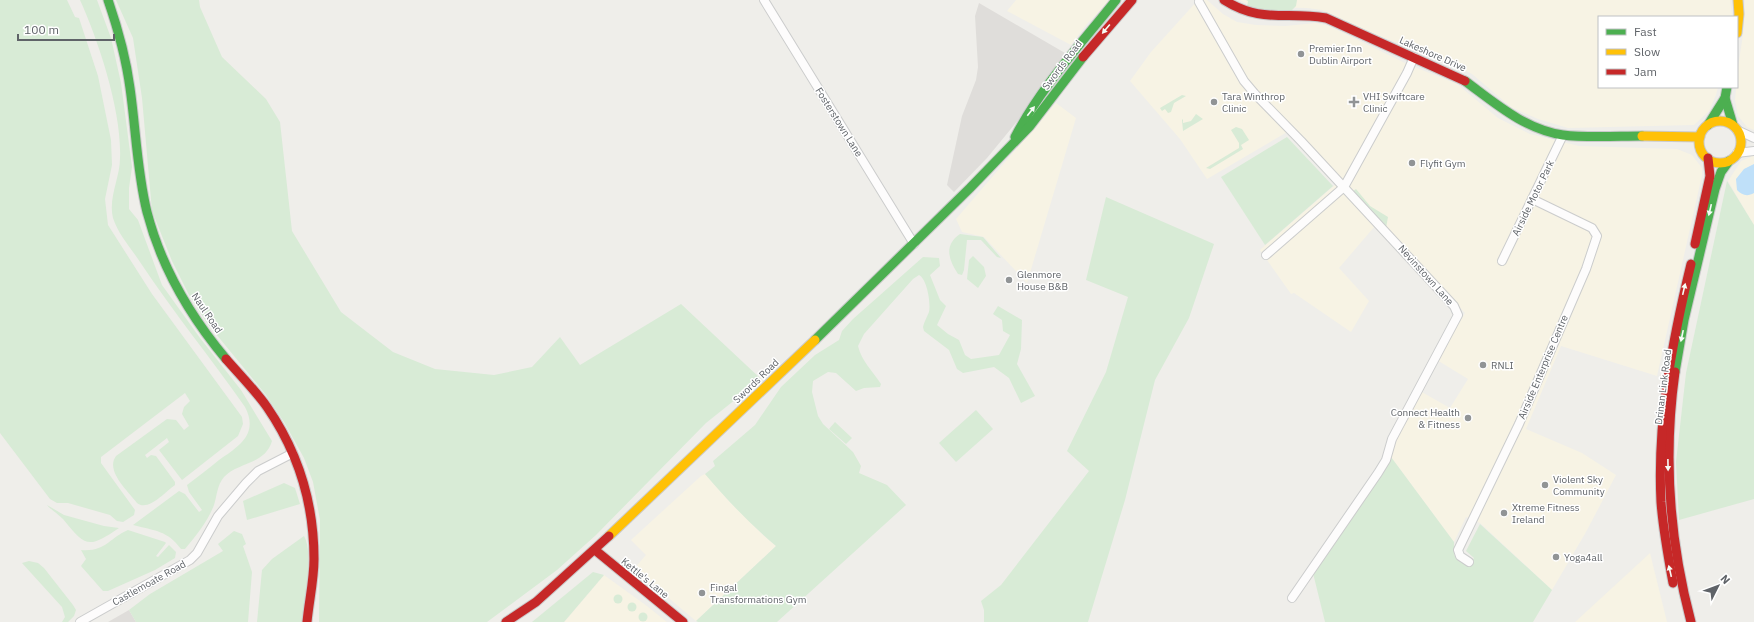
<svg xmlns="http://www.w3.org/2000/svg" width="1754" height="622" font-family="'IBM Plex Sans',sans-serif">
<rect width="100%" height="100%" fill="#efeeea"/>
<g fill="#f7f3e4">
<polygon points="1016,0 1110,0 1086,25 1071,45 1007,11"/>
<polygon points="1198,0 1207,0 1223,14 1237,22 1256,25 1285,26 1316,23 1329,26 1407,64 1457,84 1498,118 1530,134 1579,146 1677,149 1692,155 1702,168 1702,175 1657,376 1561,346 1526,429 1582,453 1616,475 1586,532 1552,590 1480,523 1466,517 1454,542 1391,457 1399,430 1420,391 1450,408 1468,379 1437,360 1465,313 1294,128 1207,179 1180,139 1130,81 1151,52"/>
<polygon points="1240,0 1730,0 1732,14 1732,17 1599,17 1599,87 1718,87 1716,95 1709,111 1694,125 1568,128 1538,119 1511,107 1472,74 1455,65 1377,35 1322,10 1307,8 1254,7"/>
<polygon points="1745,0 1754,0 1754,130 1747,127 1738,116 1735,100 1738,67 1744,28"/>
<polygon points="1056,103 1076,118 1027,283 984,237 962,232 956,219"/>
<polygon points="1754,146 1754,226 1728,181 1741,161 1751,157"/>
<polygon points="1336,184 1375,226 1339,268 1369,301 1351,332 1294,293 1291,294 1260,250"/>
<polygon points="705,474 728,500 763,535 776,546 696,621 671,600 656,585 647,582 633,570 646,555 631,540 701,476"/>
<polygon points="1650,553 1667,622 1575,622"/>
<polygon points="604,575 647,606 667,622 564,622"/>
</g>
<g fill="#dfddda">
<polygon points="979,3 1065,53 1019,119 987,158 954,192 947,185 962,116 976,80 978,67 975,16"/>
<polygon points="129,610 136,622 108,622"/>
</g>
<g fill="#d8ebd6">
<path d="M0 0H67L75 17 79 18 98 76 111 140 112 165 105 199 108 225 152 294 242 417 243 424 238 436 182 480 159 450 169 442 167 438 145 455 147 458 151 455 156 456 175 482V485C165 492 148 512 137 503 128 491 105 471 116 456L167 419 176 420 184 430 189 426 182 414 184 407 190 401 185 393 101 457V463L135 510 134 515 123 522 117 521 110 515 68 503H57L50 499 0 433Z"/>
<path d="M80 0H97L111 38 121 83 132 167 129 188V209L138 220 162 285 200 338 241 390 272 441C265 465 238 462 224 477 217 485 217 496 214 505 208 521 196 536 185 549H181C167 530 155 531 133 525L179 491 185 494 199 512 202 510 189 492 187 485C198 477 209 468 219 460 239 446 259 434 245 407 211 358 173 312 140 262 131 248 118 234 113 218 108 198 120 178 120 158 122 112 99 42 80 0Z"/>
<polygon points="116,0 199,0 200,7 222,57 266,99 280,122 292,231 341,312 393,352 435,369 494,375 532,367 560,337 580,365 681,304 761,379 706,423 596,535 557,570 487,622 319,622 320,520 313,482 304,458 284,422 266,395 207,323 189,295 172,261 152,211 142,98 133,38"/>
<polygon points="1246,0 1297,0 1296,6 1290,12 1269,12 1247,7 1248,1"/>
<polygon points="1182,95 1186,96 1174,103 1171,112 1168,113 1165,109 1162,111 1160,108"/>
<polygon points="1196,114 1203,119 1183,131 1182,120 1183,119 1183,123 1191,121"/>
<polygon points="1236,127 1242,129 1249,140 1241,145 1243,149 1210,169 1206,168 1239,148 1239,143 1231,130"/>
<polygon points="1287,137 1333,186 1265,245 1221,177"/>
<polygon points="1727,181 1754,225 1754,499 1679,520 1676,462 1686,373"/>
<polygon points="1356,189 1370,206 1388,217 1386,228 1352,192"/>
<polygon points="1106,197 1214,244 1189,318 1155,380 1125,500 1088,622 984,622 984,610 981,601 1001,585 1089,471 1067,451 1106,372 1128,297 1086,280"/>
<path d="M960 234 983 237 1001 258 997 257 981 240H967L964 270 962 275 958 274C948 259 944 245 960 234Z"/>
<polygon points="973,256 984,267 986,276 978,288 967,279 969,260"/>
<path d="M923 257 939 258 940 266 930 275 940 300 946 306 937 325 948 334 959 340 965 355 971 359 999 355 1010 335 1003 331 1002 320 993 314 998 306 1022 320 1021 349 1017 364 1035 396 1021 403 1009 378 994 367 963 373 957 369 949 350 924 331 923 327C924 322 927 317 929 312 931 303 927 279 919 275L913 279 864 334 858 346C862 362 872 370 881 384L880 387 864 388 856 391 836 373 828 372 813 381 812 392 818 416 823 424 853 452 861 466 859 473 887 485 906 505 777 622H698L696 621 776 546C750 524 727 500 705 474L715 466 713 461 755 425 781 387 815 355 839 340 842 331 853 319Z"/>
<polygon points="976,410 993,429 956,462 939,443"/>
<polygon points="835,422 852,438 846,444 829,429"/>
<polygon points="1386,457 1391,457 1454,542 1454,555 1468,566 1474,558 1466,551 1480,524 1552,590 1533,622 1325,622 1312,569"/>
<polygon points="284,483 295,488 300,504 247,520 243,501"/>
<path d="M47 505 64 515 104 526 119 528C88 549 86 547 63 519 58 514 50 509 47 505Z"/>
<path d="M128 530 165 542 166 543 156 556 158 557 169 545 176 552 175 558 155 570 108 591H103L81 566 86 559 81 550C106 552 109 538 128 530Z"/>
<polygon points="234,531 242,534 246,544 243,546 252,572 248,622 136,622 129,610 150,594 223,551 218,544"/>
<path d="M304 536C314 553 304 601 302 622H257L262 570 272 559Z"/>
<polygon points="29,561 38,563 44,568 73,605 76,610 74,616 68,622 62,622 65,617 62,607 22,563"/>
<polygon points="593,572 604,575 564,622 532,622"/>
<circle cx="618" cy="599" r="4.5"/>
<circle cx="632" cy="607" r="4.5"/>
<circle cx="643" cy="617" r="4.5"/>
</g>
<path fill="#bfe0f9" d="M1754 164V193C1747 197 1742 195 1737 190L1736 179 1744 169Z"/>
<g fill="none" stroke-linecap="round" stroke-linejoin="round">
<g stroke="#cbcccc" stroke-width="10">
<g id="street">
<polyline points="764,0 914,244"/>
<polyline points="1199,2 1244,81 1255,94 1301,141 1454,306 1458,315 1392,439 1386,460 1378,473 1292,598"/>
<polyline points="1737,130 1754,138"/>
<polyline points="1737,153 1754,151"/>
<polyline points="1266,255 1344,187 1407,73 1414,57"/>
<polyline points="1502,261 1563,135"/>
<polyline points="1469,562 1460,556 1458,550 1519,424 1586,269 1597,236 1592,228 1532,199"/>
<polyline points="80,622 190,560 197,553 218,516 246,483 258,471 293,453"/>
</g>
</g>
<g stroke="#cacacb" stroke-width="11">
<g id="fast">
<path d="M108 0C118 29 126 58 130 88 136 130 137 172 147 212 161 266 190 316 226 359"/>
<path d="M1465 81C1495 103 1524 129 1563 135 1585 138 1619 136 1642 136"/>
<polyline points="1725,98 1733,125"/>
<polyline points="1708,125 1725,98 1727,87"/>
<path d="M1015 137C1041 87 1081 44 1116 0"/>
<polyline points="815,340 970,188 1030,126 1083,57"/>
<polyline points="1675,372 1684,320 1715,189 1721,172 1729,161"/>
</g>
</g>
<g stroke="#cacacb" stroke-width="11">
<g id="slow">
<polyline points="1737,33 1739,14 1738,0"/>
<circle cx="1720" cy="142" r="21"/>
<polyline points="1642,136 1700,137"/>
<polyline points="609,536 815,340"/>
</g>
</g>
<g stroke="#cacacb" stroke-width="11">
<g id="jam">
<path d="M1224 0C1262 24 1286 11 1326 18L1465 81"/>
<polyline points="1083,57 1132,0"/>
<polyline points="1695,244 1710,176 1708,158"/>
<path d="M226 359C240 375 255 390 267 407 298 452 314 504 314 559 314 580 309 601 307 622"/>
<path d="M1675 372C1663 457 1669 539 1691 622"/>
<polyline points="595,550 683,622"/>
<path d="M1673 583C1668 556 1663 529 1661 502 1657 421 1672 342 1691 264"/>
<polyline points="506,622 536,602 609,536"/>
</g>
</g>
<use href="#street" stroke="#fdfcfc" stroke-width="8"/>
<use href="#fast" stroke="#4caf50" stroke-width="9"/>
<use href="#slow" stroke="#ffc107" stroke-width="9"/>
<use href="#jam" stroke="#c62828" stroke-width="9"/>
</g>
<defs><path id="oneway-solid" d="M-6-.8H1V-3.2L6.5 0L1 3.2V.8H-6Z"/></defs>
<g fill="#f6fbf6">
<use href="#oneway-solid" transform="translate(1106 29) rotate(130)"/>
<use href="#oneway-solid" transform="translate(1031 111) rotate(-52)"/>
<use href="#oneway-solid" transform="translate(1710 210) rotate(103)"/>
<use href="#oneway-solid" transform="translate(1684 289) rotate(-77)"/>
<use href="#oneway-solid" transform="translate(1682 336) rotate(102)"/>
<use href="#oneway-solid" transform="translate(1668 465) rotate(89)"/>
<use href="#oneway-solid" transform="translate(1670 571) rotate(-103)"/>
</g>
<g fill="#919496" stroke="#fff" stroke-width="1.5">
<circle cx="1301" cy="54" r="4"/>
<circle cx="1214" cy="102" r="4"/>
<path d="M1352 96h4v4h4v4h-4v4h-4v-4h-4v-4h4z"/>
<circle cx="1412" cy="163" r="4"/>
<circle cx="1009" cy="280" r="4"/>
<circle cx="1483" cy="365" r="4"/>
<circle cx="1468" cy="418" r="4"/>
<circle cx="1545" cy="485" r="4"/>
<circle cx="1504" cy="513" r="4"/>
<circle cx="1556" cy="557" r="4"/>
<circle cx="702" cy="593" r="4"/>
</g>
<g text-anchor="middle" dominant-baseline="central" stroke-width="3" stroke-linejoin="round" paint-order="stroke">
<g font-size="10" fill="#5f6368" stroke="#fff" text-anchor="start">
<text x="1309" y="48">Premier Inn<tspan x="1309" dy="12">Dublin Airport</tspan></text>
<text x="1222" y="96">Tara Winthrop<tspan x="1222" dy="12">Clinic</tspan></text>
<text x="1363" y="96">VHI Swiftcare<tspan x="1363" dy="12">Clinic</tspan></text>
<text x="1420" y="163">Flyfit Gym</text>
<text x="1017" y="274">Glenmore<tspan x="1017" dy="12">House B&amp;B</tspan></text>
<text x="1491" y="365">RNLI</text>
<text x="1460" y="412" text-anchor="end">Connect Health<tspan x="1460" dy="12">&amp; Fitness</tspan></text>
<text x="1553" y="479">Violent Sky<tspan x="1553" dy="12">Community</tspan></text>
<text x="1512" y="507">Xtreme Fitness<tspan x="1512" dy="12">Ireland</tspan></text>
<text x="1564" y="557">Yoga4all</text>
<text x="710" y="587">Fingal<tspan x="710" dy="12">Transformations Gym</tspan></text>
</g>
<g font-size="10" fill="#5f6368" stroke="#fff">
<text transform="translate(1433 54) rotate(24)">Lakeshore Drive</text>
<text transform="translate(1062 65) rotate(-53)">Swords Road</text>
<text transform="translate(839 122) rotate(58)">Fosterstown Lane</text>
<text transform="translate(1533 198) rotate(-64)">Airside Motor Park</text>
<text transform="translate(1426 275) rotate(48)">Nevinstown Lane</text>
<text transform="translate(207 313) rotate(56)">Naul Road</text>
<text transform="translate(1543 367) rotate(-67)">Airside Enterprise Centre</text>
<text transform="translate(756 381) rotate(-44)">Swords Road</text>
<text transform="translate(1663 387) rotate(-83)">Drinan Link Road</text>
<text transform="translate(645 578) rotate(39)">Kettle's Lane</text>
<text transform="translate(149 583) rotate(-29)">Castlemoate Road</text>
</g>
</g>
<rect x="1598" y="16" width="140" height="72" fill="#ffffff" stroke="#bfc1c3"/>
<rect x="1606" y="29" width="20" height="6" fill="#4caf50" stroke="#bfc1c3"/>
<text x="1634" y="36" font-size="12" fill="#5f6368">Fast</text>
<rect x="1606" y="49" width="20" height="6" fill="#ffc107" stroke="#bfc1c3"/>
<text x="1634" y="56" font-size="12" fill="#5f6368">Slow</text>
<rect x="1606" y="69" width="20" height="6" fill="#c62828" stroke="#bfc1c3"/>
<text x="1634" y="76" font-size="12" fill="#5f6368">Jam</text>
<g transform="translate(1718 586) rotate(48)" stroke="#ffffff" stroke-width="3" paint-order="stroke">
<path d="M0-3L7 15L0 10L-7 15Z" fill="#5f6368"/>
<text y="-6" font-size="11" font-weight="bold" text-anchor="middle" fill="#5f6368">N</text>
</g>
<path d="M18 34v6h96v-6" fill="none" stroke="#5f6368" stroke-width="2"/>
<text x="24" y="34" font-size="12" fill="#5f6368" stroke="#ffffff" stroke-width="3" paint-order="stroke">100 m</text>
</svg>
